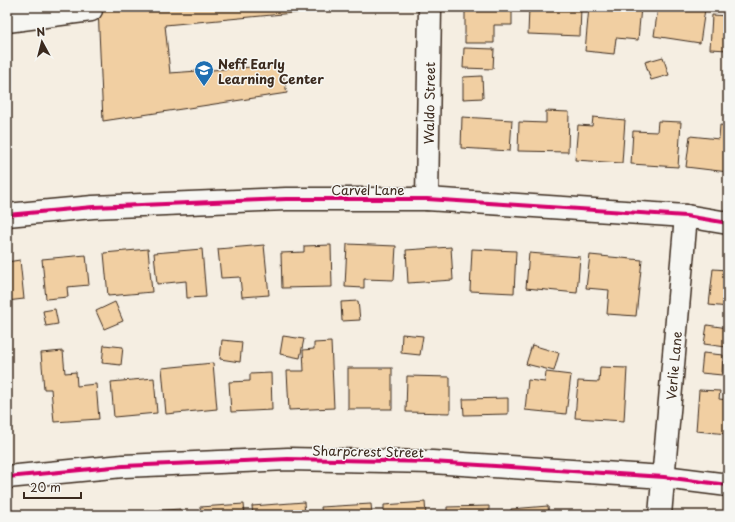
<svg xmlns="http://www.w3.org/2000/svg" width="735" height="522" font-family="'Playpen Sans',sans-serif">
<rect width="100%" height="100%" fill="#f5eee2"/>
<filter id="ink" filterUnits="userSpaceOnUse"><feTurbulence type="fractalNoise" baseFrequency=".025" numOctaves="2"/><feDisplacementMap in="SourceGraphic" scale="8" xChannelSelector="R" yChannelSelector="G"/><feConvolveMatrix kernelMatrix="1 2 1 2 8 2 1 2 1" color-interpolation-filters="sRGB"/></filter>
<g filter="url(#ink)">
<g fill="#f1cfa2" stroke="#3b2a1e">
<polygon points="98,7 303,7 304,12 165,25 170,73 281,65 287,93 103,121"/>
<polygon points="465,7 512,7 512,25 494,25 494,43 465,43"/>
<polygon points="529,7 581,7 580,36 528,34"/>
<polygon points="589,7 641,7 638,40 616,38 614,54 585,51"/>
<polygon points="658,7 692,7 705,9 700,43 654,36"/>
<polygon points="712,15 728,16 728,50 710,49"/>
<polygon points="464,48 494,49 493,69 463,68"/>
<polygon points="663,57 669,75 651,80 645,62"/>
<polygon points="482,76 483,98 463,99 463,77"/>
<polygon points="546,111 569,112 568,152 518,151 519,122 546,123"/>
<polygon points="462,117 512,120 510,151 461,148"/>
<polygon points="593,117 625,120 622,163 575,160 578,125 592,126"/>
<polygon points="658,121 681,122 678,167 631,164 633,131 657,132"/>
<polygon points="720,125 728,126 728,172 686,167 690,136 719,139"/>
<polygon points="347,244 396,246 394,280 364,279 364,288 345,287"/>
<polygon points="264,245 269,295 242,297 240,277 221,278 218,249"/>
<polygon points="331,245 332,287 282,288 281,253 304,252 304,246"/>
<polygon points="451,247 453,280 408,283 406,250"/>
<polygon points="148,249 152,292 108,296 104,253"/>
<polygon points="202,249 206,297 187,298 186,281 157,284 154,253"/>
<polygon points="472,249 516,251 514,293 470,291"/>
<polygon points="529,253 580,257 577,293 526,288"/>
<polygon points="86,255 89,285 67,287 68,297 46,299 42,259"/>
<polygon points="590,255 642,260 636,316 607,314 609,290 586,288"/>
<polygon points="20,260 24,299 7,301 7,262"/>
<polygon points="713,269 728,270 728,307 709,305"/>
<polygon points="358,301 360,320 342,321 341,302"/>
<polygon points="115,302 123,321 104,329 96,311"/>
<polygon points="55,309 58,324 46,326 43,311"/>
<polygon points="707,325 728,328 726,347 704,344"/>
<polygon points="402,334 423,336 420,355 401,353"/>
<polygon points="283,336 304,339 300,358 280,354"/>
<polygon points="222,340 242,342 240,362 220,359"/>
<polygon points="331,342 334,408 289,410 287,371 304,371 303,350 314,349 314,343"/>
<polygon points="104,345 123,347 121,365 102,363"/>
<polygon points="532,345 559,353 554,371 526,364"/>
<polygon points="63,351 65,373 76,372 77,386 96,384 99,419 54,422 51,389 44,389 41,353"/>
<polygon points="703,353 723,355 722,375 701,373"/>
<polygon points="213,363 217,409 166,414 162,368"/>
<polygon points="600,367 627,368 624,421 575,418 578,381 599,382"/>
<rect x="348" y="368" width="44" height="41"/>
<polygon points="546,372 571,375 566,414 525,410 528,380 545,382"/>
<polygon points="271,373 272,410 231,412 229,382 250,381 250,374"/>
<polygon points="407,376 450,377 450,413 406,412"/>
<polygon points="154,378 157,413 114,417 111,382"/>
<polygon points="699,390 720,391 719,399 728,400 728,434 696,431"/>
<polygon points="508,398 508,414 464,415 463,399"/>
<polygon points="304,502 305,515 253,515 252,506"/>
<polygon points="425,502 426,515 384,515 384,505"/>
<polygon points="244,504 245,515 201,515 200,507"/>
<polygon points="371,504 372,515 322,515 321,507"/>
<polygon points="489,506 489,515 447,515 447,507"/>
<polygon points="548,506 549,515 511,515 511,509"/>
<polygon points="180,509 180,515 137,515 137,512"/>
<polygon points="120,512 121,515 82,515"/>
<polygon points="569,513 607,514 607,515 569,515"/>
</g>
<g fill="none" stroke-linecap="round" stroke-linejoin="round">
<g stroke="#3b2a1e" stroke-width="25">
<g id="minor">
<polyline points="7,21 91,10"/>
<path id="s1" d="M427 199 430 7"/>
<polyline points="7,215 93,207 286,199 427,199 686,216 728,223"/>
<polyline points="7,477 123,466 288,459 432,462 664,477 728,485"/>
<path id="s2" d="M660 515 686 216"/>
</g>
</g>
<use href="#minor" stroke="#f6f6f2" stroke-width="22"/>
<g stroke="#f6f6f2" stroke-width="6">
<g id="cycleway">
<polyline points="7,215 93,207 286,199 427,199 686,216 728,223"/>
<polyline points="7,477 123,466 288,459 432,462 664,477 728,485"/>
</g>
</g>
<use href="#cycleway" stroke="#d6006c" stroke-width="4"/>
</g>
</g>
<defs>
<g id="school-pin" transform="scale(1)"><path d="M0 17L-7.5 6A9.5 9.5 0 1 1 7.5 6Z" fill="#1f6fb2" stroke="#f6f6f2"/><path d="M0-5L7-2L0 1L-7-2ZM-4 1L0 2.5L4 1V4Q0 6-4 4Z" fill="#fff"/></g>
</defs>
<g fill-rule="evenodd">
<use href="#school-pin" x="204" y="70"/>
</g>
<g text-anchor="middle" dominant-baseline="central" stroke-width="3" stroke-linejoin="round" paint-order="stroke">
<g font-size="13" font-weight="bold" fill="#3b2a1e" stroke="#f6f6f2" text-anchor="start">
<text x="218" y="63">Neff Early<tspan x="218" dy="15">Learning Center</tspan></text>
</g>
<g font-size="13" fill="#3b2a1e" stroke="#f6f6f2">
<text stroke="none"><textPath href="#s1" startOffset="96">Waldo Street</textPath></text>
<text x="368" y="189">Carvel Lane</text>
<text stroke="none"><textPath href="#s2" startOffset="150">Verlie Lane</textPath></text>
<text transform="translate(368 451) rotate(1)">Sharpcrest Street</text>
</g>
</g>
<rect width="735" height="522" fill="none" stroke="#f6f6f2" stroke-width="24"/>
<rect x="12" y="12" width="711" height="498" fill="none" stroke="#3b2a1e" stroke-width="1.5" filter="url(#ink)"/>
<g transform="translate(42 42) rotate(353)" stroke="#f6f6f2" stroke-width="3" paint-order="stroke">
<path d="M0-3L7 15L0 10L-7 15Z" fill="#3b2a1e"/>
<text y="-6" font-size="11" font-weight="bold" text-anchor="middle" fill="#3b2a1e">N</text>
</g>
<path d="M24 492v6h57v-6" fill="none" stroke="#3b2a1e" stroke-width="2"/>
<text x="30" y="492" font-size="12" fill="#3b2a1e" stroke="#f6f6f2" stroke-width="3" paint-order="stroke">20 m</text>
</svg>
